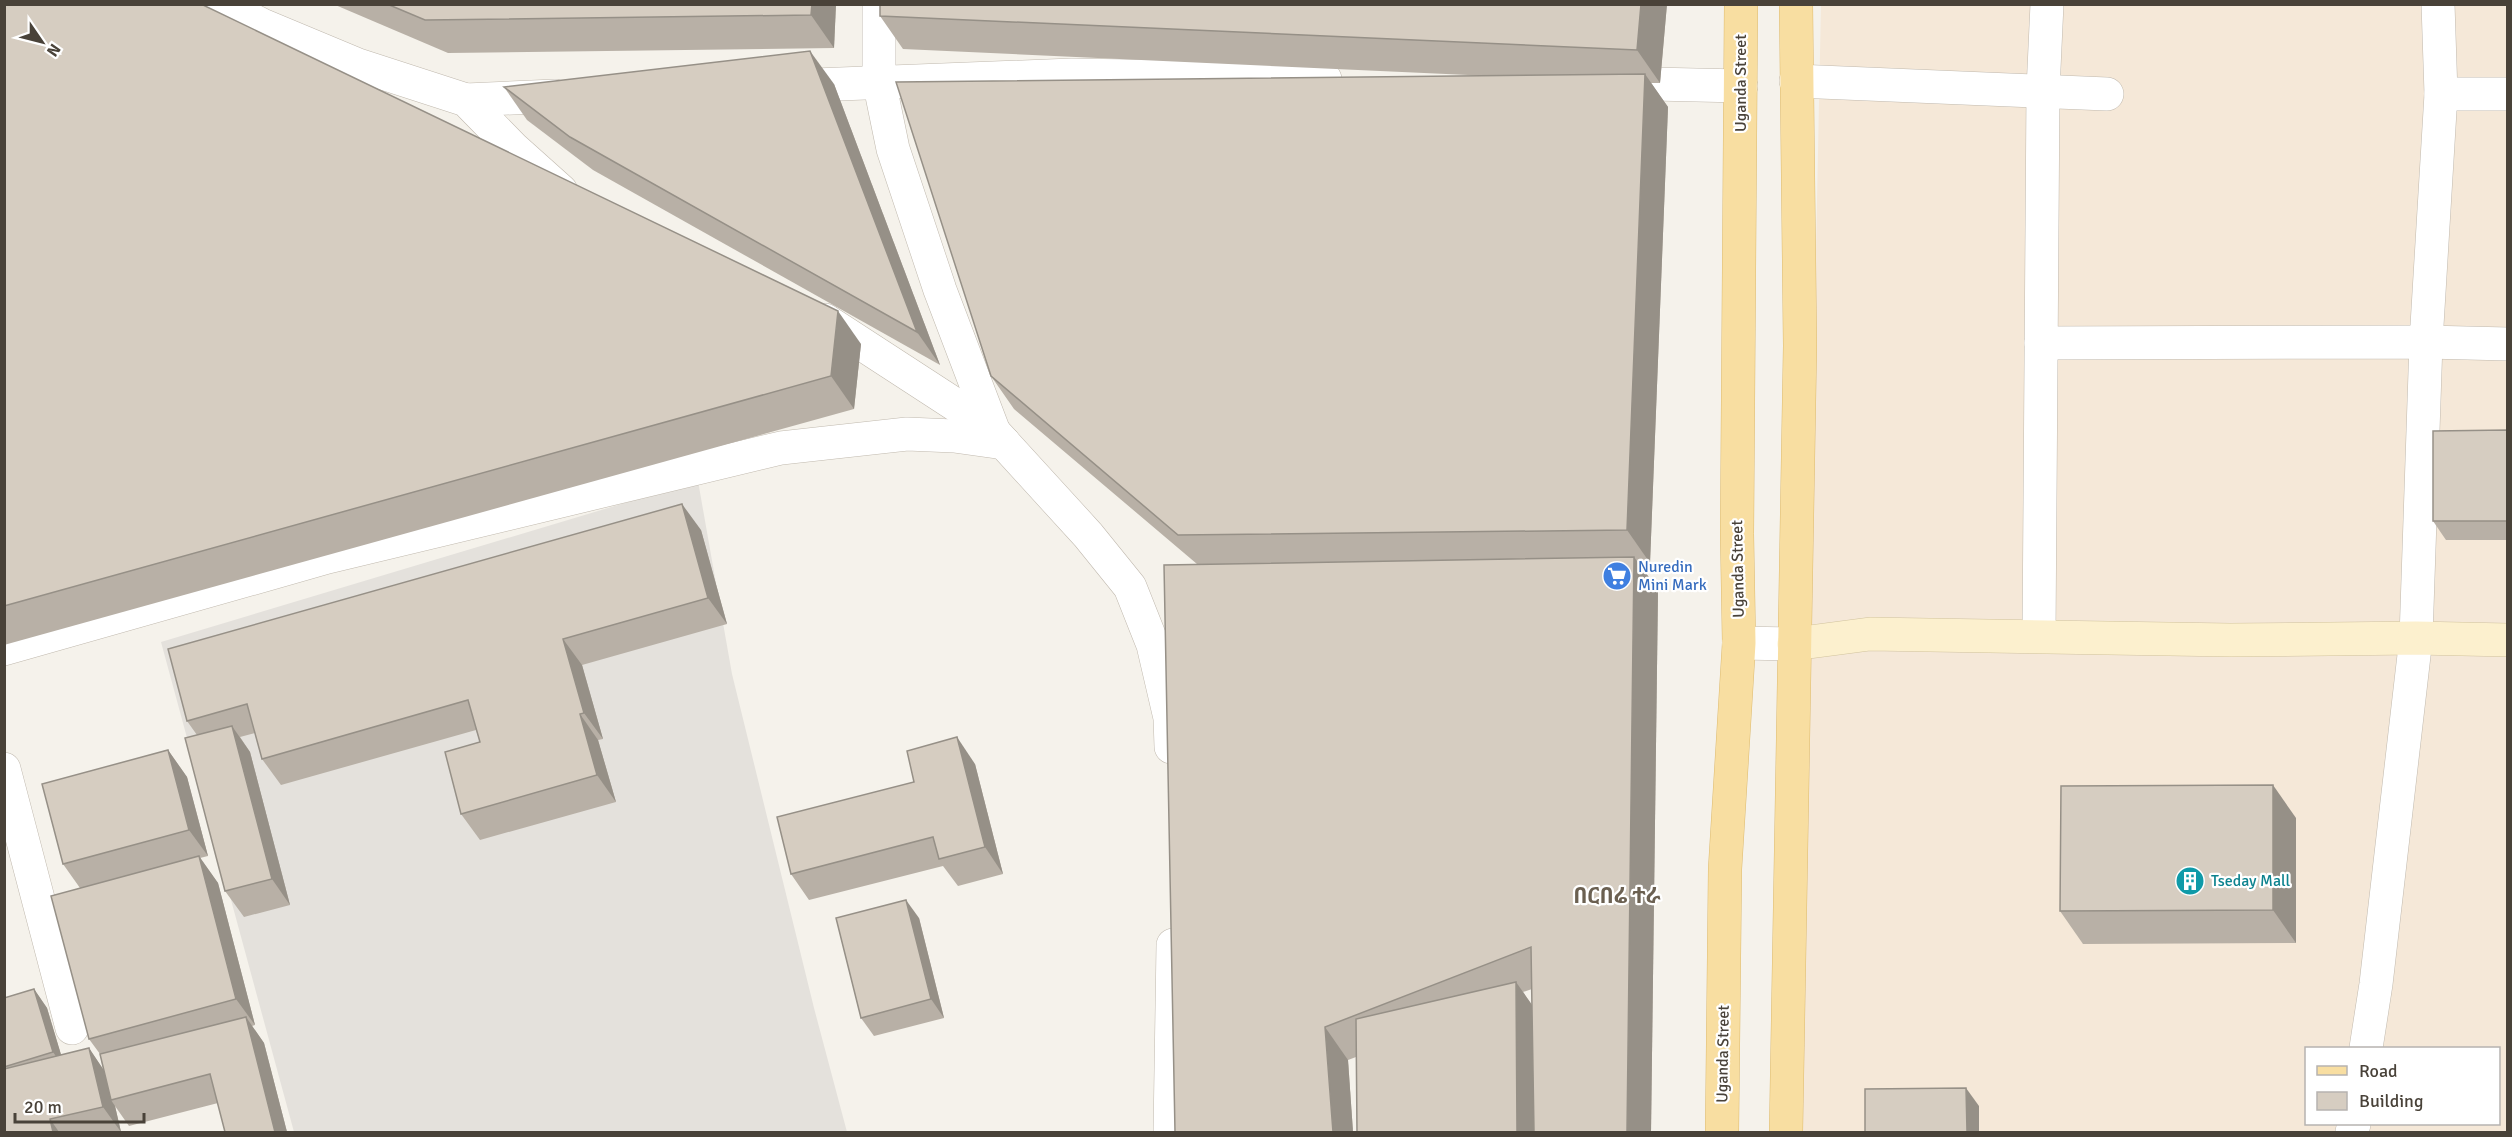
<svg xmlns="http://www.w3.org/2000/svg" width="2512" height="1137" font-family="Signika,'Noto Sans Ethiopic',sans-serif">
<rect width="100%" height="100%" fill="#f5f2eb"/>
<path fill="#f5e8d8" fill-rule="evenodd" d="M1821 5H2507V1132H1798ZM2306 1048H2498V1124H2306Z"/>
<polygon fill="#e4e1dc" points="698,481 732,674 814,1008 847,1132 294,1132 161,642"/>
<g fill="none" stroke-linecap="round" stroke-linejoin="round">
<g stroke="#c0b9ae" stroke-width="34">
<g id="street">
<polyline points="221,4 262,25 358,65 466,100 513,148 561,191"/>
<polyline points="879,4 879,81 893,149 940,290 994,432"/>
<polyline points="1796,81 2107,94"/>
<polyline points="1608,83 1741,86"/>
<polyline points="789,86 1072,75 1325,79"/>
<polyline points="2441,94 2508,94"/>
<polyline points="466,100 555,96"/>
<polyline points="825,320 968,413 994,432 1088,535 1130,587 1153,645 1170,718 1171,747"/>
<polyline points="2041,343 2426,342 2508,344"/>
<polyline points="2039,636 2043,90 2047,4"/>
<polyline points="1739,643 1794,644"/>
<polyline points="4,649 328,557 781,448 907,434 954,436 1004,443"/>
<polyline points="4,769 72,1028"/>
<polyline points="2366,1048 2376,984 2416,638 2426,342 2441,94 2438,4"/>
<polyline points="1170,1132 1173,945"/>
<polyline points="2352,1132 2354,1124"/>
</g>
</g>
<g stroke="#d1c39e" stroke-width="34">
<polyline id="secondary" points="1794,644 1870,634 2230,640 2416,638 2508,640"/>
</g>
<g stroke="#ddbb70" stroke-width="34">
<g id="primary">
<polyline points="1722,1132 1725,869 1739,643 1737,534 1741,4"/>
<polyline points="1786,1132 1800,346 1796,4"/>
</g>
</g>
<use href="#street" stroke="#fff" stroke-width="33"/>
<use href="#secondary" stroke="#fcf0ce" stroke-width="33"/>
<use href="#primary" stroke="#f8dea1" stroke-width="33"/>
</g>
<g fill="#b8b0a6" fill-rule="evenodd">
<polygon points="4,4 861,344 854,409 4,645"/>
<polygon points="333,4 836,4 834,48 448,53"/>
<path d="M1667 4 1660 83H1651L1668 107 1650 563H1639L1658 590 1651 1132H1357L1356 1057 1348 1060 1353 1132 1197 564 1014 409 991 376 1490 76 903 49 880 16ZM1532 989V1005L1523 992Z"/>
<polygon points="834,84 940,365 593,170 527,120 504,87"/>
<polygon points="2508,430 2508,540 2446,540 2433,521"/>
<polygon points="701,530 727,624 582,665 603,739 598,740 616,802 480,840 461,814 480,742 476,730 281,785 262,759 255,733 240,737 250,752 290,905 244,917 225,891 197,735 187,721"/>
<polygon points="168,750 187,777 208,856 200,858 218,883 255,1025 252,1026 264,1043 287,1132 225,1132 218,1103 129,1126 115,1106 121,1132 4,1132 4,998 34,989 47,1008 61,1055 89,1048 103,1069 100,1054 89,1039 80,888 63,864"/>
<polygon points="975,764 1003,874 958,886 943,866 809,900 791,874 914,782"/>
<polygon points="2296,818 2296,943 2083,944 2060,911"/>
<polygon points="919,918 944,1018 874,1036 861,1018"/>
</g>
<g fill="#969087">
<polygon points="812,4 836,4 834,48 811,15"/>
<polygon points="1641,4 1667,4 1660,83 1637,50"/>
<polygon points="810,51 834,84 940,365 917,332"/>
<polygon points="1645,74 1668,107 1650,563 1627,530"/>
<polygon points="838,311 861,344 854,409 831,376"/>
<polygon points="682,504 701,530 727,624 708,598"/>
<polygon points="1634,557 1658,590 1651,1132 1627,1132"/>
<polygon points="563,639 582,665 603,739 584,713"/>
<polygon points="580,714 598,740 616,802 597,775"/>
<polygon points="232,726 250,752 290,905 272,879"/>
<polygon points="957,737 975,764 1003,874 985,847"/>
<polygon points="168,750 187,777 208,856 189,830"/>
<polygon points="2273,785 2296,818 2296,943 2273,910"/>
<polygon points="199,856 218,883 255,1025 236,999"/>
<polygon points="906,900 919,918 944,1018 931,999"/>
<polygon points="1516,982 1539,1015 1540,1132 1517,1132"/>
<polygon points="34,989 47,1008 66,1071 53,1052"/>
<polygon points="246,1017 264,1043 287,1132 275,1132"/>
<polygon points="1325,1027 1348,1060 1353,1132 1333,1132"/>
<polygon points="89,1048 107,1075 111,1100 115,1106 121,1132 103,1107"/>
<polygon points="1966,1088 1979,1106 1979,1132 1967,1132"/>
<polygon points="50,1119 59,1132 53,1132"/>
</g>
<g fill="#d6cdc1" stroke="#969087" stroke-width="1.5">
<polygon points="4,4 201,4 838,311 831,376 4,606"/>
<polygon points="387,4 812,4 811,15 425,20"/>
<polygon points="880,4 1641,4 1637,50 880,16"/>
<polygon points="810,51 917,332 570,137 504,87"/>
<polygon points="1645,74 1627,530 1178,535 991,376 896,82"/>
<polygon points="2508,430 2508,521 2433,521 2433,431"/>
<polygon points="682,504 708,598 563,639 584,713 580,714 597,775 461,814 445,752 480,742 468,700 262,759 247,704 187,721 168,649"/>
<polygon points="1634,557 1627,1132 1534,1132 1531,947 1325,1027 1333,1132 1175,1132 1164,565"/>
<polygon points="232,726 272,879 225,891 185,738"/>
<polygon points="957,737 985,847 939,859 933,837 791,874 777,817 914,782 907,751"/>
<polygon points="168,750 189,830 63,864 42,784"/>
<polygon points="2273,785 2273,910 2060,911 2061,786"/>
<polygon points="199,856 236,999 89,1039 51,896"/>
<polygon points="906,900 931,999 861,1018 836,918"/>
<polygon points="1516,982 1517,1132 1357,1132 1356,1019"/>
<polygon points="34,989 53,1052 4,1067 4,998"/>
<polygon points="246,1017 275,1132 225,1132 210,1074 111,1100 100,1054"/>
<polygon points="89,1048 103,1107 50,1119 53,1132 4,1132 4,1069"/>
<polygon points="1966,1088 1967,1132 1865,1132 1865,1089"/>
</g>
<defs>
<g id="supermarket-disc" transform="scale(1.5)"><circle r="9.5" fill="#3f7fe0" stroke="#fff"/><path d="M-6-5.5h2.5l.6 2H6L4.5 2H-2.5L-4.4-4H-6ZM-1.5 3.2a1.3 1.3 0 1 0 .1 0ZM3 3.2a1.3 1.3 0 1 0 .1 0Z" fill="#fff"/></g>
<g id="building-disc" transform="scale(1.5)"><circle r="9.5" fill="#0f9aa8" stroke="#fff"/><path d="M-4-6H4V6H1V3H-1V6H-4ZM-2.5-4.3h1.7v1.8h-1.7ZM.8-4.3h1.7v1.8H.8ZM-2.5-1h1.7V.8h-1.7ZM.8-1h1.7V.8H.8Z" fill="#fff"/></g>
</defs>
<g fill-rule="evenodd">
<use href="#supermarket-disc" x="1617" y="576"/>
<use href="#building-disc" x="2190" y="881"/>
</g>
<g text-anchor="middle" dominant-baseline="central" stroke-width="4.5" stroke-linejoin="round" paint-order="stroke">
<g font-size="16" fill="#494239" stroke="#fff">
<text transform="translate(1741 83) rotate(-90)">Uganda Street</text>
<text transform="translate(1738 569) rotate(-91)">Uganda Street</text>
<text transform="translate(1723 1054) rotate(-89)">Uganda Street</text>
</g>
<g font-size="16" fill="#366cbe" stroke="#fff" text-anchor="start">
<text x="1638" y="567">Nuredin<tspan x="1638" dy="18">Mini Mark</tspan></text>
</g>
<g font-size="16" fill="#0d838f" stroke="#fff" text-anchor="start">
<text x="2211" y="881">Tseday Mall</text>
</g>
<g font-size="22" font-weight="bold" fill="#6b6051" stroke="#fff">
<text x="1617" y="895">በርበሬ ተራ</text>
</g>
</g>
<rect width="2512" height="1137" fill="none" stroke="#494239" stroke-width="12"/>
<rect x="2305" y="1047" width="195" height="78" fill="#ffffff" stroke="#b6b3b0" stroke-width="1.5"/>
<rect x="2317" y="1066" width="30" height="9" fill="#f8dea1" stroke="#b6b3b0" stroke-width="1.5"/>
<text x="2359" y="1077" font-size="18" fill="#494239">Road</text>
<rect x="2317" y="1092" width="30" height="18" fill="#d6cdc1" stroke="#b6b3b0" stroke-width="1.5"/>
<text x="2359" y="1107" font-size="18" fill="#494239">Building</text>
<g transform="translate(42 42) rotate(125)" stroke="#ffffff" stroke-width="4.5" paint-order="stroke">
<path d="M0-4.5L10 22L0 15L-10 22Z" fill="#494239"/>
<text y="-9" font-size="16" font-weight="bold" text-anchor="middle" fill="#494239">N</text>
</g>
<path d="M15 1113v9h129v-9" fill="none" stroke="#494239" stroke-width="3"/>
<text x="24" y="1113" font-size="18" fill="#494239" stroke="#ffffff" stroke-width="4.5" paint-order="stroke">20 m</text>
</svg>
